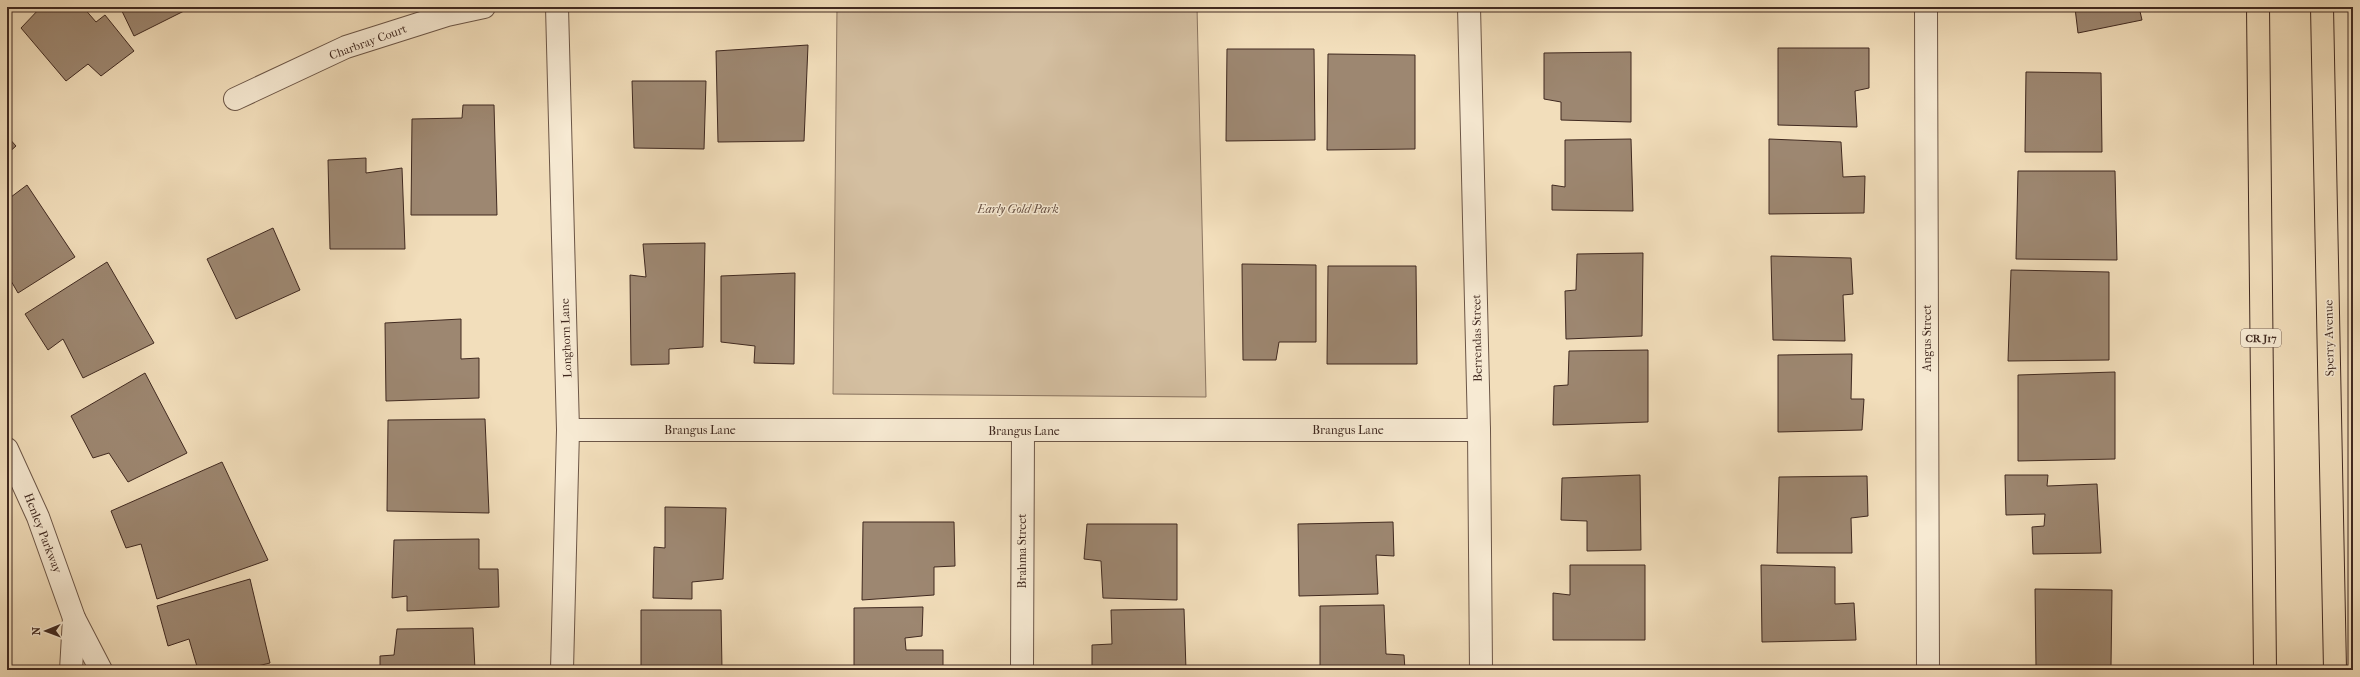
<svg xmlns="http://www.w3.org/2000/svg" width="2360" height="677" font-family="'IM FELL French Canon',serif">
<rect width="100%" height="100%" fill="#f2debb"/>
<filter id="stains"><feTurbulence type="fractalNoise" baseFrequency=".005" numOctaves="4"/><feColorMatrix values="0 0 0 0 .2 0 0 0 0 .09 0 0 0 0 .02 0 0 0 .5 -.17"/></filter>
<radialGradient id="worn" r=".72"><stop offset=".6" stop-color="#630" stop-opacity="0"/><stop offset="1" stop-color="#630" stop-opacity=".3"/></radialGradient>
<polygon fill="#d4bfa1" stroke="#8a7460" points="837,7 1197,7 1206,397 833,394"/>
<g fill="#9d8771" stroke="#402920">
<polygon points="41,7 83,7 96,22 105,15 134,51 101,76 88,64 66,81 21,28"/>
<polygon points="120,7 192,7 134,36"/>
<polygon points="2088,7 2139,7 2142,20 2078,33 2075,8"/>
<polygon points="808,45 804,141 718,142 716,51"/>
<polygon points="1778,48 1869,48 1869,88 1855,91 1857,127 1778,125"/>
<polygon points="1227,49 1314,49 1315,140 1226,141"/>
<polygon points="1631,52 1631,122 1561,120 1561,102 1544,99 1544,53"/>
<polygon points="1328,54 1415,55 1415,149 1327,150"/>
<polygon points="2026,72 2101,73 2102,152 2025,152"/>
<polygon points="632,81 706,81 704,149 634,148"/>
<polygon points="463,105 494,105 497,215 411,215 412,119 462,118"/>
<polygon points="7,136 16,146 7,154"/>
<polygon points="1631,139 1633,211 1552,210 1552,185 1565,187 1565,140"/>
<polygon points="1769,139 1841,142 1843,177 1865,176 1864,213 1769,214"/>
<polygon points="366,158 366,173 402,168 405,249 330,249 328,160"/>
<polygon points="2018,171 2115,171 2117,260 2016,259"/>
<polygon points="27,185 75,257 18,293 7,274 7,200"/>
<polygon points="273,228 300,290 236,319 207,259"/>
<polygon points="705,243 703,347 669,349 669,364 631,365 630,275 646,277 643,244"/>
<polygon points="1643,253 1642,336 1566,339 1565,291 1576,290 1577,254"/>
<polygon points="1771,256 1851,258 1853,294 1843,295 1845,341 1773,340"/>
<polygon points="107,262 154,343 83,378 63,339 48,350 25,314"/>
<polygon points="1242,264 1316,265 1316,342 1279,342 1276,360 1243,360"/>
<polygon points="1328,266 1416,266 1417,364 1327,364"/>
<polygon points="2011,270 2109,272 2109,360 2008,361"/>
<polygon points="795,273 794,364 754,363 755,346 721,342 721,276"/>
<polygon points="461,319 461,359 479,358 479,398 386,401 385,323"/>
<polygon points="1648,350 1648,422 1553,425 1554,386 1568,385 1569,351"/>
<polygon points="1852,354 1851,399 1864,399 1862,430 1778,432 1778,355"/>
<polygon points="2115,372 2115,459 2018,461 2018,375"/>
<polygon points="145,373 187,453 128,482 109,453 93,458 71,416"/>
<polygon points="485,419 489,513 387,511 388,420"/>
<polygon points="222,462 268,560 157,599 141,544 126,548 111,511"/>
<polygon points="1640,475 1641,550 1587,551 1587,521 1561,520 1562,478"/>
<polygon points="2005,475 2048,475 2047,486 2097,484 2101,553 2033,554 2032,527 2044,526 2045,514 2006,515"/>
<polygon points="1867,476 1868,516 1851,518 1852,553 1777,553 1779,477"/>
<polygon points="665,507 726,508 723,579 692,582 692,599 653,598 654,547 665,548"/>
<polygon points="863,522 954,522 955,566 934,567 934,595 862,600"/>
<polygon points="1393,522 1394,556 1376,555 1378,594 1299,596 1298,524"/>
<polygon points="1087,524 1177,524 1177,600 1103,598 1101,561 1084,559"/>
<polygon points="479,539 479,569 498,569 499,607 407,611 407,596 392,598 394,540"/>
<polygon points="1570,565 1645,565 1645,640 1553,640 1553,593 1570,595"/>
<polygon points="1761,565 1835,567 1835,604 1854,603 1856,640 1762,642"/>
<polygon points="250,579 270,663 241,670 198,670 189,639 168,646 157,606"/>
<polygon points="2035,589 2112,590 2111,666 2036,666"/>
<polygon points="1384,605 1386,654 1404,655 1405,670 1320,670 1320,606"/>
<polygon points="923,607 922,636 905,638 906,650 943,650 943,670 854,670 854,608"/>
<polygon points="1184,609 1186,670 1092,670 1092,645 1112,644 1111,610"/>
<polygon points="641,610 721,610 722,670 641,668"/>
<polygon points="473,628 475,670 380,670 380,656 394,655 397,629"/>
</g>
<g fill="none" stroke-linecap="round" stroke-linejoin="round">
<g stroke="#6c5647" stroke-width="24">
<g id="minor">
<polyline points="557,7 568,430 562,670"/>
<polyline points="1469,7 1479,430 1481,670"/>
<polyline points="1926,7 1928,670"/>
<polyline points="235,99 346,47 447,15 484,7"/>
<polyline points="568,430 1479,430"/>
<polyline points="7,449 38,517 74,618 101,670"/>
<polyline points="71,670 74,618"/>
<polyline points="1022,670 1023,431"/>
</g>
</g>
<g stroke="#402920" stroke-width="24">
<g id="major">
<polyline points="2258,7 2265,670"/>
<polyline points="2322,7 2335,670"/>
</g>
</g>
<use href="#minor" stroke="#f7ead3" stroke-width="22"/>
<use href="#major" stroke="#f2debb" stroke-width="22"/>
</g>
<g text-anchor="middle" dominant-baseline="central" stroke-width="3" stroke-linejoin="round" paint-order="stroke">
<rect fill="#f7ead3" stroke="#776356" stroke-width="1" x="2241" y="329" width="40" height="18" rx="3"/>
<g font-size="11" font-weight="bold" fill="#402920">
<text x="2261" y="338">CR J17</text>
</g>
<g font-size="12" fill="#402920" stroke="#f7ead3">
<text transform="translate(368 42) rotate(-20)">Charbray Court</text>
<text transform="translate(566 338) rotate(-92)">Longhorn Lane</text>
<text transform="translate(1477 338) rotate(-91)">Berrendas Street</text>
<text transform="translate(1927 338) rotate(-90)">Angus Street</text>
<text transform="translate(2329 338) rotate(-91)">Sperry Avenue</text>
<text x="700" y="430">Brangus Lane</text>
<text x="1348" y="430">Brangus Lane</text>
<text x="1024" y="431">Brangus Lane</text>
<text transform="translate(43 533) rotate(69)">Henley Parkway</text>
<text transform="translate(1022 551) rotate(-90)">Brahma Street</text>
</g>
<g font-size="12" font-style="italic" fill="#654e40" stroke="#f7ead3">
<text x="1018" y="209">Early Gold Park</text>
</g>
</g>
<rect width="2360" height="677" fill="none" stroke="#f2debb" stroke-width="24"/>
<rect x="8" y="8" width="2344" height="661" fill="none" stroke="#402920" stroke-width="2"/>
<rect x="12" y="12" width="2336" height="653" fill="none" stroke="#402920"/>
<g transform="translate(46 631) rotate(269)" stroke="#f7ead3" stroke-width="3" paint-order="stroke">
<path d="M0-3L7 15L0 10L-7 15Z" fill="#402920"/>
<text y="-6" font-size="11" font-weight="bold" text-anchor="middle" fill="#402920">N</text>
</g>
<rect width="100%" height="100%" filter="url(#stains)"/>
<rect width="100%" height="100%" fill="url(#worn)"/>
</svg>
